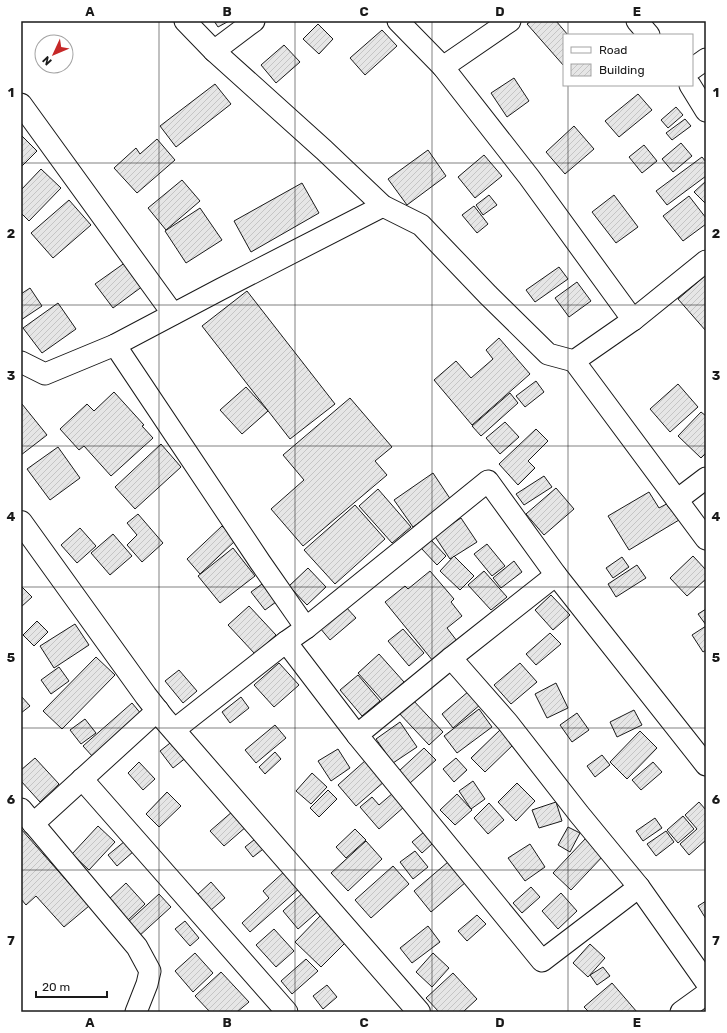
<svg xmlns="http://www.w3.org/2000/svg" width="727" height="1033" font-family="Rubik,sans-serif">
<defs>
<pattern id="building-hatch" width="6" height="6" patternUnits="userSpaceOnUse"><rect width="6" height="6" fill="#e6e6e6"/><path d="M-1 1l2-2M0 6l6-6M5 7l2-2" fill="none" stroke="#c5c5c5"/></pattern>
</defs>
<rect width="100%" height="100%" fill="#fff"/>
<g fill="url(#building-hatch)" stroke="#1a1a1a">
<polygon points="214,21 229,21 218,27"/>
<polygon points="531,21 556,21 568,35 564,35 564,66 527,24"/>
<polygon points="318,24 333,39 319,54 303,39"/>
<polygon points="382,30 397,46 365,75 350,58"/>
<polygon points="284,45 300,62 276,83 261,65"/>
<polygon points="514,78 529,101 507,117 491,93"/>
<polygon points="215,84 231,104 176,147 160,126"/>
<polygon points="638,94 652,110 619,137 605,121"/>
<polygon points="676,107 683,115 668,128 661,120"/>
<polygon points="685,119 691,126 672,140 666,133"/>
<polygon points="574,126 594,149 565,174 546,152"/>
<polygon points="21,135 37,151 21,167"/>
<polygon points="157,139 175,160 137,193 114,168 136,148 140,154"/>
<polygon points="681,143 692,156 673,172 662,159"/>
<polygon points="644,145 657,161 642,173 629,157"/>
<polygon points="428,150 446,176 407,205 388,179"/>
<polygon points="484,155 502,176 475,198 458,177"/>
<polygon points="702,157 706,162 706,176 667,205 656,191"/>
<polygon points="41,169 61,188 29,221 21,213 21,190"/>
<polygon points="182,180 200,201 166,230 148,208"/>
<polygon points="706,181 706,204 694,192"/>
<polygon points="302,183 319,213 251,252 234,221"/>
<polygon points="489,195 497,205 483,215 476,205"/>
<polygon points="614,195 638,227 616,243 592,212"/>
<polygon points="689,196 706,218 706,224 683,241 663,216"/>
<polygon points="69,200 91,225 53,258 31,233"/>
<polygon points="474,206 488,224 477,233 462,215"/>
<polygon points="200,208 222,240 186,263 165,231"/>
<polygon points="126,262 143,286 113,308 95,284"/>
<polygon points="559,267 568,279 535,302 526,290"/>
<polygon points="706,275 706,331 678,299"/>
<polygon points="577,282 591,301 569,317 555,298"/>
<polygon points="30,288 42,306 21,320 21,294"/>
<polygon points="247,291 335,404 290,439 202,326"/>
<polygon points="58,303 76,329 42,353 23,328"/>
<polygon points="499,338 530,374 472,425 434,380 456,361 471,378 493,359 486,350"/>
<polygon points="536,381 544,392 525,407 516,396"/>
<polygon points="678,384 698,407 670,432 650,409"/>
<polygon points="246,387 268,411 242,434 220,410"/>
<polygon points="114,392 144,425 142,426 153,438 111,476 84,446 79,450 60,429 87,404 94,411"/>
<polygon points="510,393 518,403 481,436 472,426"/>
<polygon points="350,398 392,447 375,461 387,475 303,546 271,509 304,480 283,455"/>
<polygon points="22,404 47,435 21,455 21,405"/>
<polygon points="701,412 706,416 706,453 701,458 678,436"/>
<polygon points="505,422 519,437 500,454 486,438"/>
<polygon points="536,429 548,441 528,461 535,468 518,485 499,464"/>
<polygon points="161,444 181,467 135,509 115,487"/>
<polygon points="58,447 80,478 50,500 27,469"/>
<polygon points="433,473 451,500 413,527 394,500"/>
<polygon points="544,476 552,487 524,505 516,494"/>
<polygon points="556,488 574,509 544,535 526,514"/>
<polygon points="378,489 411,527 392,543 359,506"/>
<polygon points="649,492 659,508 674,500 684,517 629,550 608,516"/>
<polygon points="355,505 385,539 335,584 304,550"/>
<polygon points="138,514 163,543 142,562 127,545 137,535 127,523"/>
<polygon points="461,518 477,542 450,559 434,535"/>
<polygon points="222,526 236,540 200,574 187,559"/>
<polygon points="80,528 96,546 77,563 61,545"/>
<polygon points="113,534 132,556 110,575 91,553"/>
<polygon points="430,539 446,556 437,565 421,548"/>
<polygon points="487,544 505,566 492,576 474,554"/>
<polygon points="233,548 255,576 220,603 198,576"/>
<polygon points="454,556 474,576 460,590 440,571"/>
<polygon points="693,556 706,570 706,579 687,596 670,578"/>
<polygon points="622,557 629,567 613,578 606,568"/>
<polygon points="514,561 522,572 501,588 493,578"/>
<polygon points="637,565 646,578 616,597 608,584"/>
<polygon points="308,568 326,587 307,605 289,586"/>
<polygon points="430,571 454,599 451,602 462,616 447,628 457,641 433,661 385,602 405,586 408,589"/>
<polygon points="484,571 507,597 491,610 468,585"/>
<polygon points="262,584 276,602 265,610 251,592"/>
<polygon points="21,586 32,597 21,607"/>
<polygon points="551,595 570,615 553,630 535,610"/>
<polygon points="249,606 276,635 255,654 228,625"/>
<polygon points="345,606 356,618 330,640 320,628"/>
<polygon points="706,609 706,625 698,614"/>
<polygon points="37,621 48,632 34,646 23,635"/>
<polygon points="75,624 89,645 54,668 40,646"/>
<polygon points="706,626 706,650 703,652 692,635"/>
<polygon points="403,629 424,653 409,666 388,641"/>
<polygon points="550,633 561,644 536,665 526,654"/>
<polygon points="379,654 404,682 383,701 358,673"/>
<polygon points="96,657 115,675 62,729 43,711"/>
<polygon points="279,663 299,685 274,707 254,685"/>
<polygon points="520,663 537,682 511,704 494,685"/>
<polygon points="59,667 69,681 51,694 41,680"/>
<polygon points="179,670 197,691 183,703 165,681"/>
<polygon points="358,675 380,701 362,716 340,690"/>
<polygon points="556,683 568,708 547,718 535,694"/>
<polygon points="469,691 481,704 453,728 442,714"/>
<polygon points="21,696 30,706 21,713"/>
<polygon points="241,697 249,708 230,723 222,712"/>
<polygon points="412,699 443,732 429,745 398,712"/>
<polygon points="132,703 142,715 93,757 83,746"/>
<polygon points="479,709 492,727 457,753 444,736"/>
<polygon points="634,710 642,725 617,737 610,722"/>
<polygon points="577,713 589,730 572,742 560,725"/>
<polygon points="85,719 96,733 81,744 70,730"/>
<polygon points="400,722 417,747 393,763 376,739"/>
<polygon points="275,725 286,738 256,763 245,750"/>
<polygon points="501,729 515,743 485,772 471,758"/>
<polygon points="640,731 657,748 627,779 610,762"/>
<polygon points="179,736 192,753 173,768 160,751"/>
<polygon points="424,748 436,760 410,783 399,771"/>
<polygon points="338,749 350,768 331,781 318,761"/>
<polygon points="275,752 281,759 265,774 259,767"/>
<polygon points="602,755 610,765 595,777 587,766"/>
<polygon points="35,758 59,784 40,802 21,781 21,770"/>
<polygon points="456,758 467,770 454,782 443,769"/>
<polygon points="366,760 385,781 356,806 338,785"/>
<polygon points="139,762 155,779 143,790 128,773"/>
<polygon points="653,762 662,772 641,790 632,780"/>
<polygon points="312,773 327,787 311,804 296,791"/>
<polygon points="473,781 485,799 471,809 459,791"/>
<polygon points="517,783 535,801 516,821 498,802"/>
<polygon points="328,790 337,799 319,817 310,808"/>
<polygon points="167,792 181,806 159,827 146,814"/>
<polygon points="393,793 405,806 379,829 360,807 372,797 379,805"/>
<polygon points="457,794 472,810 455,825 440,810"/>
<polygon points="556,802 562,821 539,828 532,810"/>
<polygon points="699,802 706,810 706,840 689,855 680,844 697,829 685,815"/>
<polygon points="489,803 504,820 488,834 474,818"/>
<polygon points="233,811 247,826 224,846 210,831"/>
<polygon points="683,816 694,829 678,843 667,830"/>
<polygon points="655,818 662,828 643,841 636,831"/>
<polygon points="98,826 115,842 89,870 72,854"/>
<polygon points="568,827 580,833 570,852 558,845"/>
<polygon points="21,829 89,906 64,927 36,896 26,905 21,899"/>
<polygon points="355,829 366,840 346,858 336,847"/>
<polygon points="666,831 674,842 656,856 647,844"/>
<polygon points="424,832 433,843 422,853 412,842"/>
<polygon points="259,836 267,846 253,857 245,847"/>
<polygon points="586,838 604,855 571,890 553,873"/>
<polygon points="125,841 134,851 117,866 108,855"/>
<polygon points="366,841 382,859 348,891 331,873"/>
<polygon points="530,844 545,867 525,881 508,858"/>
<polygon points="415,851 428,867 413,879 400,862"/>
<polygon points="448,862 466,882 431,912 414,891"/>
<polygon points="393,866 409,884 371,918 355,900"/>
<polygon points="286,870 301,887 250,932 242,923 269,898 263,891"/>
<polygon points="211,882 225,898 211,910 197,895"/>
<polygon points="126,883 145,904 127,921 108,900"/>
<polygon points="531,887 540,897 522,913 513,903"/>
<polygon points="306,890 322,908 298,929 283,911"/>
<polygon points="561,893 577,911 558,929 542,911"/>
<polygon points="159,894 171,907 138,937 126,924"/>
<polygon points="706,901 706,919 698,906"/>
<polygon points="321,915 347,941 321,967 295,942"/>
<polygon points="477,915 486,924 467,941 458,931"/>
<polygon points="185,921 199,938 190,946 175,929"/>
<polygon points="428,926 440,942 412,963 400,948"/>
<polygon points="274,929 294,951 276,967 256,945"/>
<polygon points="590,944 605,958 588,977 573,963"/>
<polygon points="195,953 213,973 193,992 175,971"/>
<polygon points="433,953 449,968 432,987 416,972"/>
<polygon points="306,959 318,971 292,994 281,981"/>
<polygon points="603,967 610,976 597,985 590,975"/>
<polygon points="221,972 249,1002 237,1012 210,1012 195,996"/>
<polygon points="453,973 477,999 463,1012 439,1012 426,998"/>
<polygon points="612,983 637,1012 589,1012 584,1007"/>
<polygon points="327,985 337,997 323,1009 313,996"/>
</g>
<g fill="none" stroke-linecap="round" stroke-linejoin="round">
<g stroke="#1a1a1a" stroke-width="23">
<g id="street">
<polyline points="185,21 214,51 324,150 383,206 421,225 488,295 548,354 574,361 633,320 706,261"/>
<polyline points="398,21 443,67 529,177 633,320"/>
<polyline points="637,21 649,35"/>
<polyline points="214,51 254,21"/>
<polyline points="443,67 510,21"/>
<polyline points="692,69 706,59"/>
<polyline points="690,85 706,111"/>
<polyline points="21,104 173,314"/>
<polyline points="115,345 260,562 306,628"/>
<polyline points="574,361 706,539"/>
<polyline points="21,362 45,374 115,345 221,289 383,206"/>
<polyline points="677,500 706,478"/>
<polyline points="286,642 306,628 488,481 556,575"/>
<polyline points="451,658 508,723 579,814 639,887 706,982"/>
<polyline points="174,730 286,642 357,735 542,961 639,887"/>
<polyline points="357,735 451,658 556,575 706,765"/>
<polyline points="82,779 287,1012"/>
<polyline points="21,809 137,947 150,971 147,984 136,1012"/>
<polyline points="33,824 158,710"/>
<polyline points="681,1012 706,994"/>
</g>
</g>
<g stroke="#1a1a1a" stroke-width="24">
<polyline id="secondary" points="21,522 146,696 164,719 419,1012"/>
</g>
<use href="#street" stroke="#fff" stroke-width="21"/>
<use href="#secondary" stroke="#fff" stroke-width="22"/>
</g>
<path fill="none" stroke="#1a1a1a" stroke-width="1" stroke-opacity="0.55" d="M159 21V1012M295 21V1012M432 21V1012M568 21V35M568 85V1012M21 163H706M21 305H706M21 446H706M21 587H706M21 728H706M21 870H706"/>
<rect width="727" height="1033" fill="none" stroke="#ffffff" stroke-width="44"/>
<rect x="563" y="34" width="130" height="52" fill="#ffffff" stroke="#a3a3a3"/>
<rect x="571" y="47" width="20" height="6" fill="#ffffff" stroke="#a3a3a3"/>
<text x="599" y="54" font-size="12" fill="#1a1a1a">Road</text>
<rect x="571" y="64" width="20" height="12" fill="url(#building-hatch)" stroke="#a3a3a3"/>
<text x="599" y="74" font-size="12" fill="#1a1a1a">Building</text>
<g transform="translate(54 54) rotate(226)"><circle r="19" fill="#ffffff" stroke="#a3a3a3"/>
<path d="M0-3L7 15L0 10L-7 15Z" fill="#c62828"/>
<text y="-6" font-size="11" font-weight="bold" text-anchor="middle" fill="#1a1a1a">N</text>
</g>
<path d="M36 991v6h71v-6" fill="none" stroke="#1a1a1a" stroke-width="2"/>
<text x="42" y="991" font-size="12" fill="#1a1a1a" stroke="#ffffff" stroke-width="3" paint-order="stroke">20 m</text>
<rect x="22" y="22" width="683" height="989" fill="none" stroke="#1a1a1a" stroke-width="1.5"/>
<g font-size="13" text-anchor="middle" font-weight="bold" fill="#1a1a1a">
<text x="90" y="16">A</text>
<text x="227" y="16">B</text>
<text x="364" y="16">C</text>
<text x="500" y="16">D</text>
<text x="637" y="16">E</text>
<text x="11" y="97">1</text>
<text x="716" y="97">1</text>
<text x="11" y="238">2</text>
<text x="716" y="238">2</text>
<text x="11" y="380">3</text>
<text x="716" y="380">3</text>
<text x="11" y="521">4</text>
<text x="716" y="521">4</text>
<text x="11" y="662">5</text>
<text x="716" y="662">5</text>
<text x="11" y="804">6</text>
<text x="716" y="804">6</text>
<text x="11" y="945">7</text>
<text x="716" y="945">7</text>
<text x="90" y="1027">A</text>
<text x="227" y="1027">B</text>
<text x="364" y="1027">C</text>
<text x="500" y="1027">D</text>
<text x="637" y="1027">E</text>
</g>
</svg>
